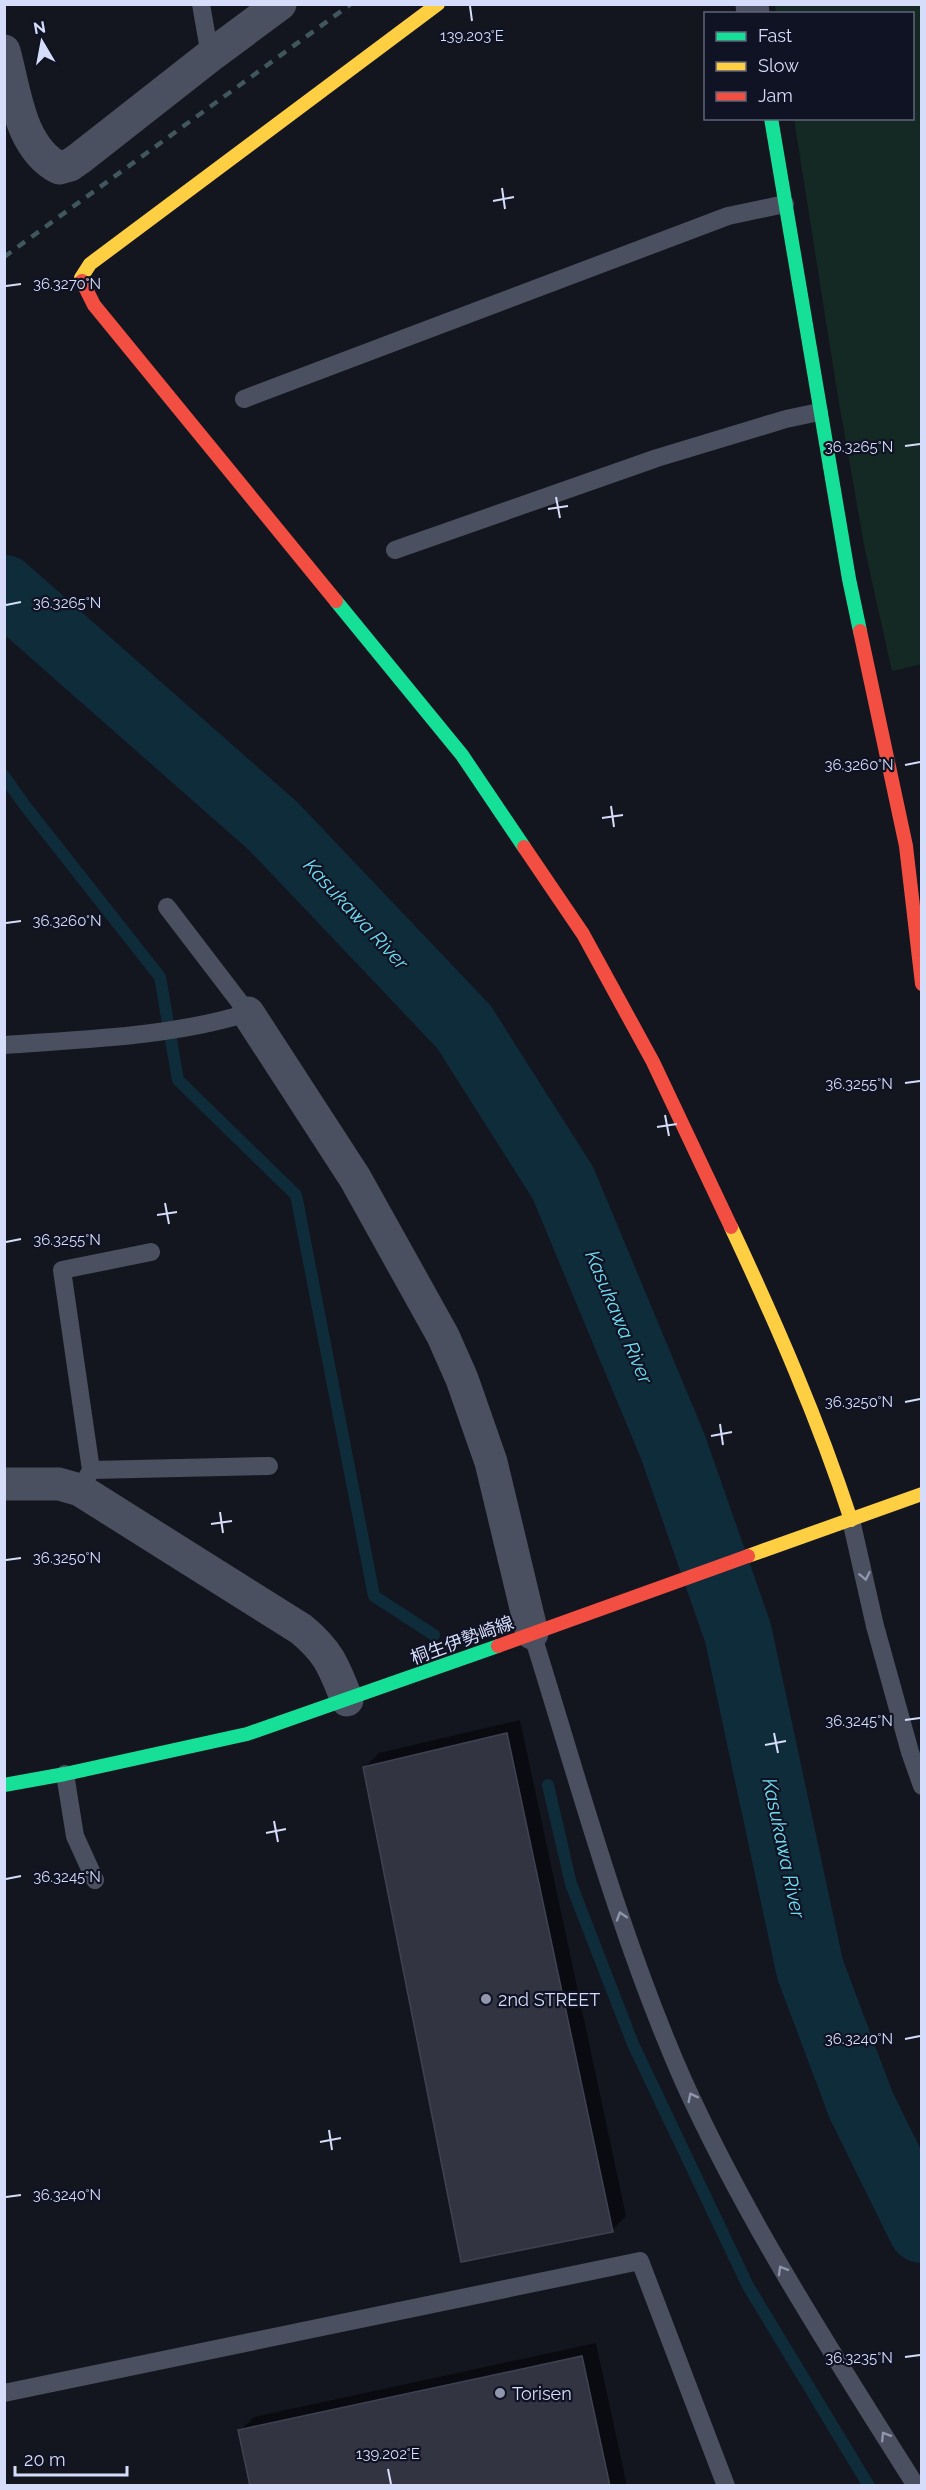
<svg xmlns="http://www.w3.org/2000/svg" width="926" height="2490" font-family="Raleway,'Noto Sans JP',sans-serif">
<rect width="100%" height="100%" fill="#14161f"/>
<polygon fill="#142923" points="775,5 921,5 922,664 892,671 865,550 837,391 794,119 912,118 912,14 776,13"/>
<g fill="#0007">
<polygon points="520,1720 626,2216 612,2230 365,1767 379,1753"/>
<polygon points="596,2343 627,2486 252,2486 240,2431 254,2417"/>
</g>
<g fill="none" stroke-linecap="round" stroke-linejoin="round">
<g stroke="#0f2c3b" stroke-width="12">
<polyline points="4,776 26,807 160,977 178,1080 296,1195 374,1596 434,1635"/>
<polyline points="548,1785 571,1884 633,2044 748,2286 869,2486"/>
</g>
<polyline stroke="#0f2c3b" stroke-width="68" points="4,589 273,826 464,1027 563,1183 673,1447 738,1633 810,1969 861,2105 922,2229"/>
</g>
<g fill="#323541" stroke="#404252" stroke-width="1.5">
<polygon points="507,1733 613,2232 461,2262 363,1767"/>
<polygon points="582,2356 610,2486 250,2486 238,2430"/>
</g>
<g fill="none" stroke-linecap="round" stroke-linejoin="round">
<g stroke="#4a505f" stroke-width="18">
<polyline points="201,4 210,56"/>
<polyline points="244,399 728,216 785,204"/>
<polyline points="395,550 657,458 786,419 819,412"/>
<path d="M4 1045C87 1039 169 1037 248 1013L167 907"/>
<polyline points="91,1470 269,1466"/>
<polyline points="80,1490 91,1470 62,1270 151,1252"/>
<polyline points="851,1520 875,1626 910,1752 922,1786"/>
<path d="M532 1633C579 1783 620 1937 683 2080 747 2222 833 2354 916 2486"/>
<polyline points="65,1774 75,1836 95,1880"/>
<polyline points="4,2393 640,2261 726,2486"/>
</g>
<g stroke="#4a505f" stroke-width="33">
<polyline points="752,4 753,14"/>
<path d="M4 51C15 90 19 147 59 168L70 165 80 158 210 56 280 4"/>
<polyline points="248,1013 355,1178 443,1336 462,1379 491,1462 532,1633"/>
<path d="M4 1484H59L80 1490 301 1629C329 1652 334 1667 347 1700"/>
</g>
<g stroke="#16e098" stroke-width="14">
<polyline points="771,118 849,579 860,631"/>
<polyline points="336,601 462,755 524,847"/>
<polyline points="4,1785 65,1774 247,1734 498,1646"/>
</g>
<g stroke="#ffcf43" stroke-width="14">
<polyline points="82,281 81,278 90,264 438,4"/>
<path d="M731 1227C776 1323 818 1419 851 1520"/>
<polyline points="748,1556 922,1494"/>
</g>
<g stroke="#f24e42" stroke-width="14">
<polyline points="82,281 94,305 336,601"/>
<polyline points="860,631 906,846 922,984"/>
<polyline points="524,847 583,934 653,1062 731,1227"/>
<polyline points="498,1646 748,1556"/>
</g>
<polyline stroke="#3f575d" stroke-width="4.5" stroke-dasharray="9 8" stroke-linecap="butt" points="4,257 351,4"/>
</g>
<defs><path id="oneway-chevron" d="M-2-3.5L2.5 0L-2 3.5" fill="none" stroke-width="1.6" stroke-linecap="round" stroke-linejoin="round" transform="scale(1.5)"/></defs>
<g stroke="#9096ad">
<use href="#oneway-chevron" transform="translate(865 1576) rotate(78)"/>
<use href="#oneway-chevron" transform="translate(621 1916) rotate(-108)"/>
<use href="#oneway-chevron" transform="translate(692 2097) rotate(-117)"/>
<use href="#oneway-chevron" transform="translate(782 2270) rotate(-120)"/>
<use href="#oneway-chevron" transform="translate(885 2436) rotate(-122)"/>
</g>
<path fill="none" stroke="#d6ddfb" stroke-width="2" d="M470 6 472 21M502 188 505 209M493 201 514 197M6 286 21 284M905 446 920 444M556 497 560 518M548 509 568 506M6 605 21 602M905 765 920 762M611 806 614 827M602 818 623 815M6 923 21 921M905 1083 920 1081M665 1115 669 1136M657 1127 677 1124M165 1203 169 1224M157 1215 177 1212M6 1242 21 1239M905 1402 920 1399M720 1424 723 1445M711 1436 732 1432M220 1512 223 1533M211 1524 232 1521M6 1560 21 1558M905 1720 920 1718M774 1733 778 1753M765 1745 786 1741M274 1821 278 1842M266 1833 286 1829M6 1879 21 1876M905 2039 920 2036M329 2130 332 2150M320 2142 341 2138M6 2197 21 2195M905 2357 920 2355M388 2469 391 2484"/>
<g fill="#9297ae" stroke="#101323" stroke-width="2">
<circle cx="486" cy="1999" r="6"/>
<circle cx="500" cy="2393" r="6"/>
</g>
<g text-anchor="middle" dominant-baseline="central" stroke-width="4.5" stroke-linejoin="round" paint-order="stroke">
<g font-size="18" fill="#d6ddfb" stroke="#101323">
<text transform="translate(462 1640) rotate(-20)">桐生伊勢崎線</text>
</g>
<g font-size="18" fill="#d6ddfb" stroke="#101323" text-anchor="start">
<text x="498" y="1999">2nd STREET</text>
<text x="512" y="2393">Torisen</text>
</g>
<g font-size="20" font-style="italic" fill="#6ddef2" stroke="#101323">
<text transform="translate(356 914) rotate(47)">Kasukawa River</text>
<text transform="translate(619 1317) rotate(67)">Kasukawa River</text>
<text transform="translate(784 1848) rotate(78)">Kasukawa River</text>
</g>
</g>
<g font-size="15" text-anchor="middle" fill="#d6ddfb" stroke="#101323" stroke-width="4.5" stroke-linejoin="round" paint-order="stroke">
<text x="472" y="41">139.203°E</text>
<text x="67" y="289">36.3270°N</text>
<text x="859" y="452">36.3265°N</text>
<text x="67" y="608">36.3265°N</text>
<text x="859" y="770">36.3260°N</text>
<text x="67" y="926">36.3260°N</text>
<text x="859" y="1089">36.3255°N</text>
<text x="67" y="1245">36.3255°N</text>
<text x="859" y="1407">36.3250°N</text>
<text x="67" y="1563">36.3250°N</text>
<text x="859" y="1726">36.3245°N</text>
<text x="67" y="1882">36.3245°N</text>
<text x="859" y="2044">36.3240°N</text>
<text x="67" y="2200">36.3240°N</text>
<text x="859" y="2363">36.3235°N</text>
<text x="388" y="2459">139.202°E</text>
</g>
<rect width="926" height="2490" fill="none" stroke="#d6ddfb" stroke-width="12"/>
<rect x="704" y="12" width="210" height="108" fill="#101323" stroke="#5f6479" stroke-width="1.5"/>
<rect x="716" y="32" width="30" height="9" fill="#16e098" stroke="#5f6479" stroke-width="1.5"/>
<text x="758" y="42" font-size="18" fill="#d6ddfb">Fast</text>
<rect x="716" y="62" width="30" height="9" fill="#ffcf43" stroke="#5f6479" stroke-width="1.5"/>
<text x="758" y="72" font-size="18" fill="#d6ddfb">Slow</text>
<rect x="716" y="92" width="30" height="9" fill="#f24e42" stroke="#5f6479" stroke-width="1.5"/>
<text x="758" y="102" font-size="18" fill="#d6ddfb">Jam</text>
<g transform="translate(42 42) rotate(350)" stroke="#101323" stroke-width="4.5" paint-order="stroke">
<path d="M0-4.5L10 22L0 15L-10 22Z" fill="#d6ddfb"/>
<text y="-9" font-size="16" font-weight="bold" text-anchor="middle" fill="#d6ddfb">N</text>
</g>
<path d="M15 2466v9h112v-9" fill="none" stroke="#d6ddfb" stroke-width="3"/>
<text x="24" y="2466" font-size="18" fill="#d6ddfb" stroke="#101323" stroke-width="4.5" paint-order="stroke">20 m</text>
</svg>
